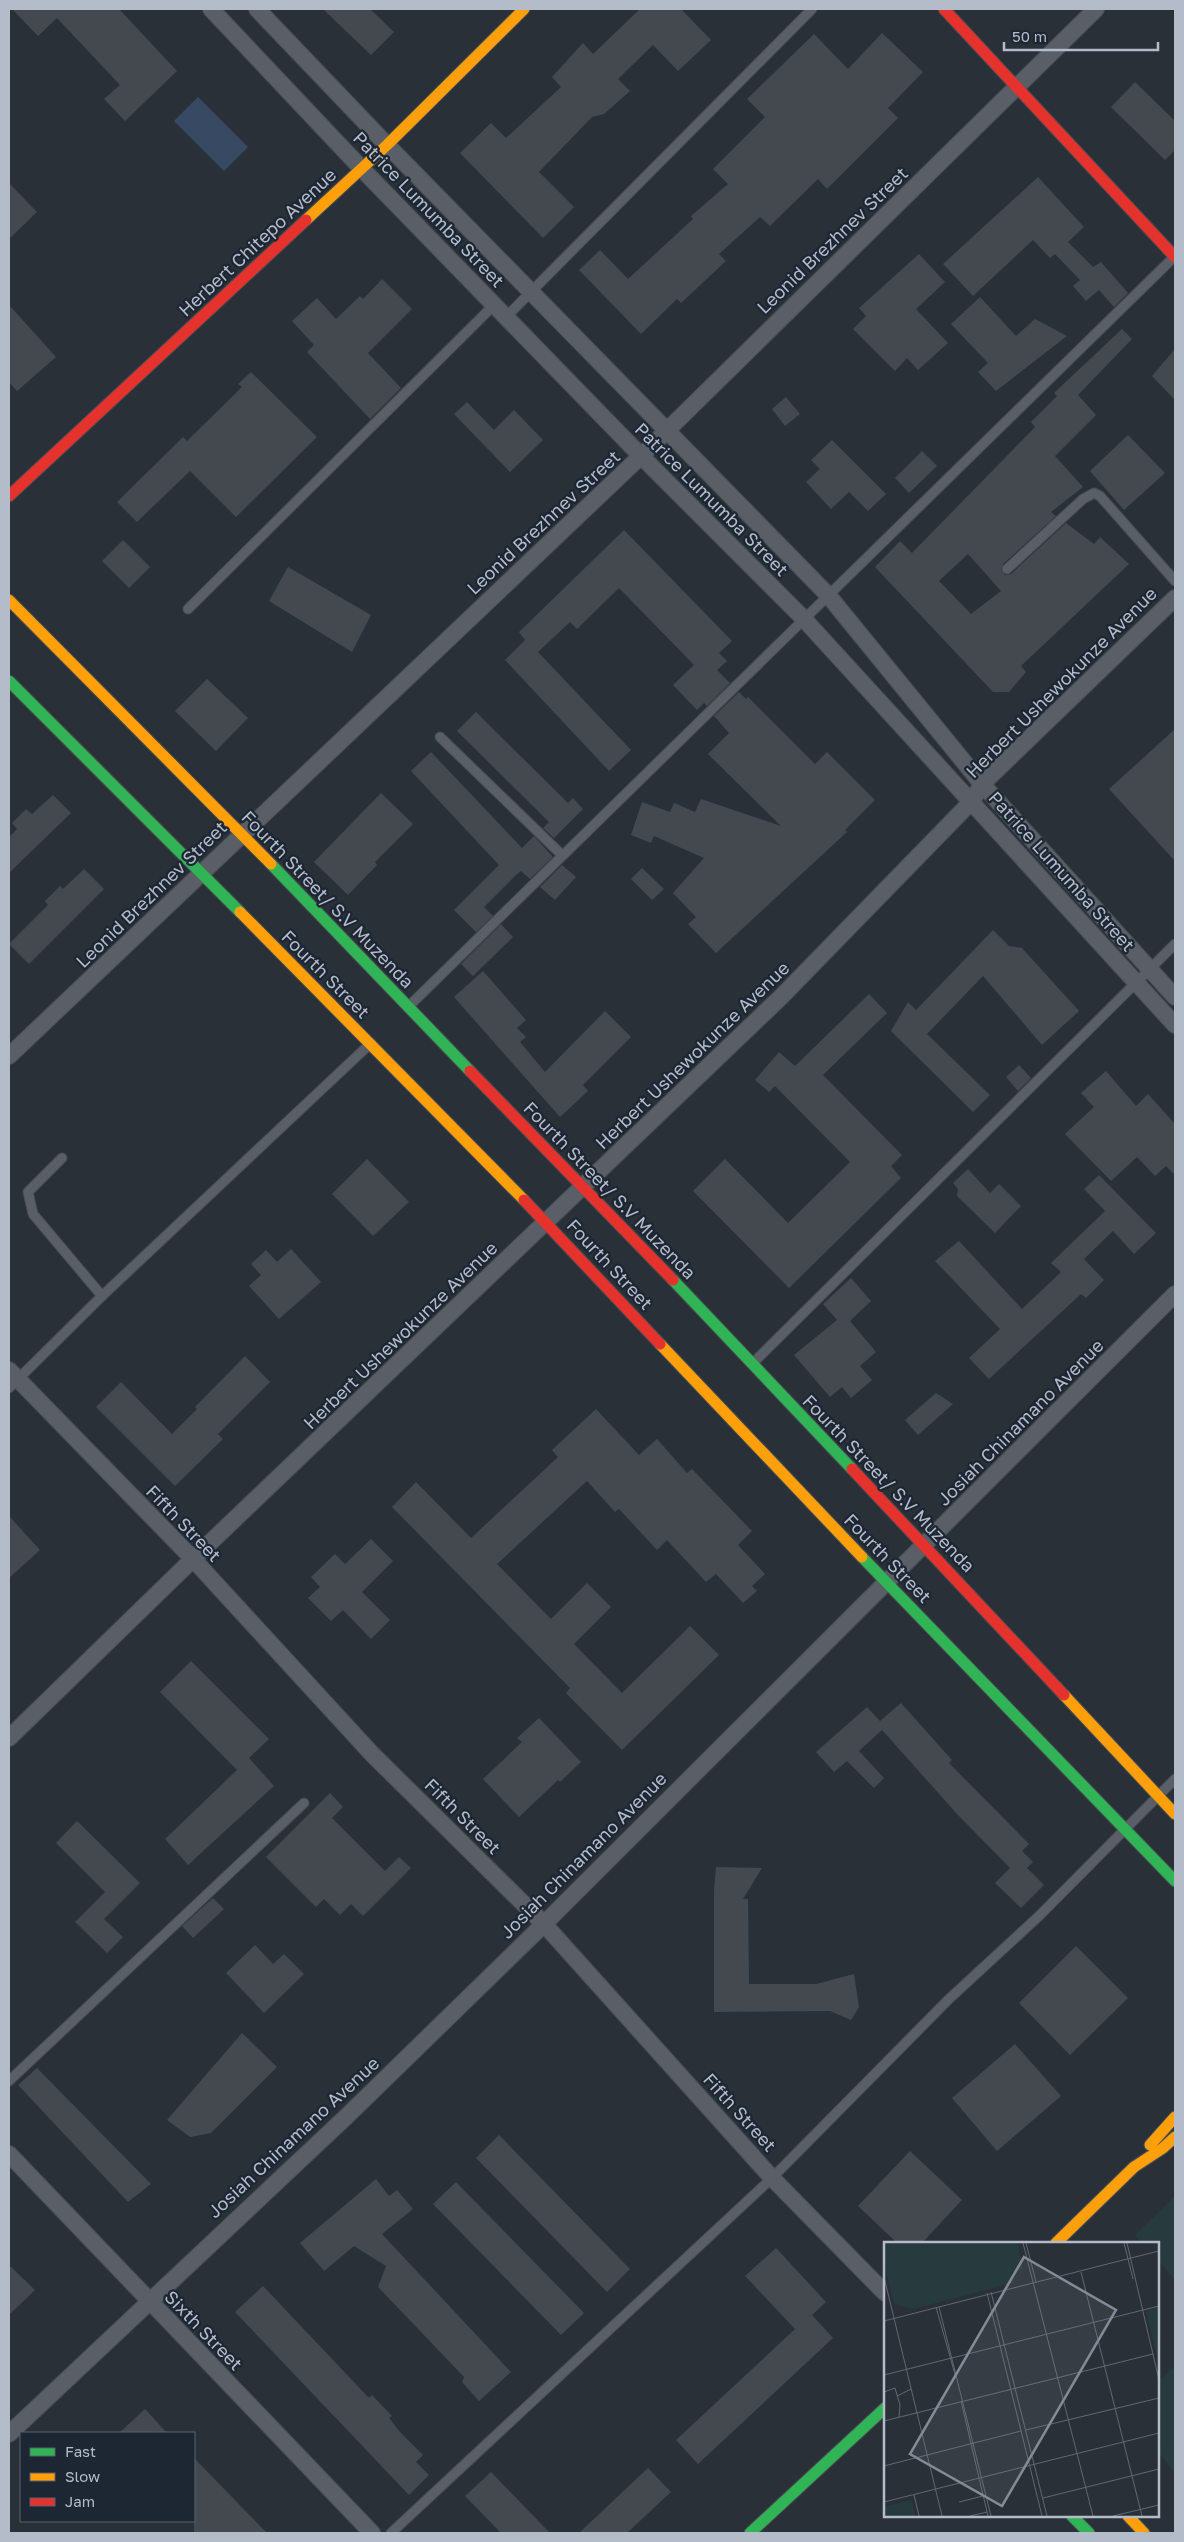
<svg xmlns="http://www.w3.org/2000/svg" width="1184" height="2542" font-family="'Golos Text',sans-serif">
<rect width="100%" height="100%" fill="#2a3038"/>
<g fill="#273a3e">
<polygon points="1175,2196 1175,2280 1158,2260 1158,2243 1142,2243 1135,2235"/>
<polygon points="1175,2366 1175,2473 1158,2452 1158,2382"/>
</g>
<polygon fill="#384963" points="198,97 248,147 224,171 174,121"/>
<g fill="#444950" fill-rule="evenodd">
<polygon points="12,9 119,9 177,71 125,121 104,99 120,85 57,18 38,36"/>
<polygon points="323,9 370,9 394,32 371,55"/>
<polygon points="640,9 681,9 711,40 678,71 653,45 618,79 630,91 604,114 592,117 539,172 574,207 543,238 460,153 491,123 506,138 561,87 552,77 583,43 593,54"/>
<polygon points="882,33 923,72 888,108 898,118 827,189 818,179 770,226 760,217 719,254 726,261 681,303 677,299 641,334 579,270 600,250 628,279 693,219 691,216 728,184 713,169 765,117 747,99 814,34 848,69"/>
<polygon points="1135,82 1175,121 1175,150 1165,160 1111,107"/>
<polygon points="1038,177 1084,227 1068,242 1093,267 1101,262 1128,293 1114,307 1099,290 1086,301 1073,286 1080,280 1055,254 1050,258 1033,240 973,296 943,264"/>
<polygon points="9,183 37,212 9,239"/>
<polygon points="919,254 945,282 916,309 948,343 918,370 907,358 895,371 853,329 866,316 859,308"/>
<polygon points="382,279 412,309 368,353 401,388 370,419 307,352 314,345 292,321 317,298 336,319 360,296 363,299"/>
<polygon points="980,297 1016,336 1035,319 1067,336 996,391 978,372 988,363 951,324"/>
<polygon points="9,305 56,357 17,391 9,382"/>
<path d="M1122 329 1132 339 1078 395 1096 415 1055 456 1083 487 1051 512 1056 516 1003 564 1001 570 1005 575 1011 574 1066 523 1094 544 1100 537 1129 564 1021 666 1026 672 1009 692H993L875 567 900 541 912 553 1035 427 1031 422 1057 396 1054 393ZM968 554 1001 591 971 614 939 581Z"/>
<polygon points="1175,349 1175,400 1152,376"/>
<polygon points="251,372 317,437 236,517 190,471 137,522 117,502 183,437 187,441 242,387 238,384"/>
<polygon points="786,397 800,414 785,426 772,409"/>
<polygon points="467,402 494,430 514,410 543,440 510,472 454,414"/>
<polygon points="1128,435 1165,473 1124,510 1090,471"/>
<polygon points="832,440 886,494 868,511 849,492 831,509 806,482 820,469 811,460"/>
<polygon points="922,451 937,466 909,493 895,478"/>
<polygon points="624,530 732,641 719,653 727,661 717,670 730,683 707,706 704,703 697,710 673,685 694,665 619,588 577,629 570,622 538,652 631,750 609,771 505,660 525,640 519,632"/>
<polygon points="123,540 150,567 129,588 102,561"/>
<polygon points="288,567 371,615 352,652 269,601"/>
<polygon points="207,679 248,718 216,751 175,711"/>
<polygon points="739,692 746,699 748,697 815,764 827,752 875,800 845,830 847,832 716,953 688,924 696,917 673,893 704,858 654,836 651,843 631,835 642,802 670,812 674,803 695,812 701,799 781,826 708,754 729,733 714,716"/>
<polygon points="476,712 568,803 573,798 583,809 554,838 543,828 549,822 457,731"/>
<polygon points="1175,729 1175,861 1109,789"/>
<polygon points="431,752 522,848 534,836 553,857 530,879 521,871 515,876 484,907 493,916 476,932 454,910 499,865 411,771"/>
<polygon points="381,793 413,824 375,862 377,865 348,895 314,862"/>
<polygon points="53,795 71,813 9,873 9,837 17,829 12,823 26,809 32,814"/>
<polygon points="562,865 576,877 555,900 540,887"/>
<polygon points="642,868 664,889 652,900 631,879"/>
<polygon points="84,869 104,889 29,964 9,944 48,905 45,901 60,886 63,889"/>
<polygon points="501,924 513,937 473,976 461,964"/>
<polygon points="993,930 1009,946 1022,948 1079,1011 1042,1045 983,976 927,1034 990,1095 973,1112 891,1031 908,1002 916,1010"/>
<polygon points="483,971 526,1020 517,1028 526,1037 520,1042 545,1072 605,1011 631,1037 583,1085 588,1091 560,1117 454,997"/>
<polygon points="869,994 887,1013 823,1075 902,1155 891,1166 901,1178 789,1288 693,1191 725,1159 788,1223 850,1162 775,1086 769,1092 755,1080 779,1052 795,1066"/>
<polygon points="1019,1065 1031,1078 1018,1091 1006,1077"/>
<polygon points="1106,1071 1136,1106 1148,1094 1175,1124 1175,1175 1166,1166 1155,1176 1137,1157 1111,1181 1065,1134 1094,1107 1081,1093"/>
<polygon points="367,1159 409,1202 373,1236 332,1194"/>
<polygon points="968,1169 990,1193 999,1184 1021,1206 995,1233 957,1196 958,1189 953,1183"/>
<polygon points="1099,1175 1156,1233 1134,1254 1113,1231 1084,1259 1104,1280 1086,1298 1081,1294 989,1379 969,1358 1000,1329 935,1261 959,1241 1022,1309 1061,1272 1051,1263 1105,1211 1084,1189"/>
<polygon points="291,1249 321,1282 279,1319 249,1286 261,1275 251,1264 266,1250 277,1262"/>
<polygon points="851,1278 871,1301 850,1321 876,1352 860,1366 872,1380 851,1398 842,1387 830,1397 794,1355 837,1320 823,1304"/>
<polygon points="245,1356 270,1382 218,1434 223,1439 175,1486 96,1407 121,1382 172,1434 197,1409 195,1407"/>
<polygon points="936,1393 953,1404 918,1435 905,1420"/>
<polygon points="596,1409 639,1455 657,1439 687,1473 692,1469 752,1531 738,1545 765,1574 752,1586 757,1591 743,1603 716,1574 706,1582 667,1540 657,1550 619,1509 615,1512 587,1481 497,1564 551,1619 587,1583 611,1607 574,1644 622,1693 690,1626 719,1655 622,1750 566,1693 570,1688 392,1507 416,1482 471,1538 558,1457 552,1450"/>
<polygon points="9,1516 40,1550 9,1578"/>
<polygon points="371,1539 393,1561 362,1592 390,1620 371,1639 343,1610 331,1621 308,1598 320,1587 311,1577 335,1554 345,1564"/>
<polygon points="191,1661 269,1739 249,1758 274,1786 188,1865 165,1839 237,1770 160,1692"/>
<polygon points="901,1703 952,1760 949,1763 1029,1844 1022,1851 1033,1862 1027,1868 1044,1885 1021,1908 995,1883 1010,1868 958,1815 882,1730 859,1751 884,1778 874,1788 847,1761 834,1772 816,1752 867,1707 880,1721"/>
<polygon points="539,1718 581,1762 560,1782 558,1780 519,1817 483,1779 522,1742 517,1738"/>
<polygon points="330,1793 343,1807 332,1818 385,1871 399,1857 411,1868 363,1916 351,1904 340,1915 324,1899 316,1907 266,1857"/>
<polygon points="77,1821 140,1883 104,1919 123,1937 107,1953 75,1922 105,1892 56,1843"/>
<polygon points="716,1867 762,1868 743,1899 748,1899 749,1984 816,1984 854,1974 859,2007 851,2020 830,2011 714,2012 714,1891"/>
<polygon points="213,1898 224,1909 193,1938 182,1926"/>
<polygon points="255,1945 273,1964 284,1954 304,1974 264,2013 226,1973"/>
<polygon points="1076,1946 1128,1998 1070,2055 1019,2003"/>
<polygon points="242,2033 277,2067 211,2133 190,2137 167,2120"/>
<polygon points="1015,2044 1061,2096 997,2151 952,2098"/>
<polygon points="37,2068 151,2184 128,2202 18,2085"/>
<polygon points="499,2135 630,2269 607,2292 476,2158"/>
<polygon points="910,2151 962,2200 922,2243 897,2243 858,2206"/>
<polygon points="376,2179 389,2196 397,2190 413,2209 382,2234 511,2372 479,2401 462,2382 464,2377 378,2287 386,2266 354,2246 324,2271 300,2243"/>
<polygon points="456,2182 584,2313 561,2335 433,2204"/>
<polygon points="776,2248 826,2302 812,2315 833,2338 698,2464 676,2440 795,2329 745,2276"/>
<polygon points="9,2265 35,2290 9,2315"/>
<polygon points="263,2286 369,2398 372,2395 392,2416 389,2418 401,2433 423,2455 416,2462 429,2475 409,2495 235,2312"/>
<polygon points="145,2409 167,2433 119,2433"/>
<polygon points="194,2458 267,2533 194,2533"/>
<polygon points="648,2468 671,2492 627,2533 579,2533"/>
<polygon points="491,2472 550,2533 501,2533 465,2496"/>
</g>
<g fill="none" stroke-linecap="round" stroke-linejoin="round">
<g stroke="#484c53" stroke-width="11">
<g id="lane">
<polyline points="506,317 812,9"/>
<polyline points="1007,569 1083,499 1094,493 1100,496 1175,581"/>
<polyline points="188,609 494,305"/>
<polyline points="440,737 562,855"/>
<polyline points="408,1007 1172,259"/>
<polyline points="62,1158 28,1192 33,1214 102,1296"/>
<polyline points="754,1362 1175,944"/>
<polyline points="9,1388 102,1296 371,1043"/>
<polyline points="9,2081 304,1803"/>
<polyline points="391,2533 772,2178 949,1999 1039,1916 1175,1779"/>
</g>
</g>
<g stroke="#484c53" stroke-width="18">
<g id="street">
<polyline points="211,9 362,169 641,456 803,618 1175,1025"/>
<polyline points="257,9 387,145 828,595 982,784 1175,997"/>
<polyline points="9,1056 641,456 1096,9"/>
<polyline points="9,1370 193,1559 372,1754 544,1924 772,2178 885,2293"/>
<polyline points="9,1738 193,1559 781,997 972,801 982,784 1175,598"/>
<polyline points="9,2154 372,2533"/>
<polyline points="9,2434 348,2115 544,1924 1175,1294"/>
</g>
</g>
<g stroke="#484c53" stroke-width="13">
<g id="fast">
<polyline points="9,681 240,912"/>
<polyline points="271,864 470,1071"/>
<polyline points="673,1280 852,1469"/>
<polyline points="862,1557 1175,1881"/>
<polyline points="1072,2516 1089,2533"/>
<polyline points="750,2533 885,2408"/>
</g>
</g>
<g stroke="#484c53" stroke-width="13">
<g id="slow">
<polyline points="306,220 387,145 524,9"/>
<polyline points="9,600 271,864"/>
<polyline points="240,912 524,1200"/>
<polyline points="660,1344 862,1557"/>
<polyline points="1064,1695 1175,1814"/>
<polyline points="1150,2145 1175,2117"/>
<polyline points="1056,2243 1134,2167 1163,2148 1175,2137"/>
<polyline points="1128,2516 1144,2533"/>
</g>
</g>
<g stroke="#484c53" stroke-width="13">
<g id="jam">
<polyline points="944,9 1175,257"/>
<polyline points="9,496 306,220"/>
<polyline points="470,1071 673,1280"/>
<polyline points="524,1200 660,1344"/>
<polyline points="852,1469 1064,1695"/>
</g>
</g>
<use href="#lane" stroke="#5a5e66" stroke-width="9"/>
<use href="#street" stroke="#5a5e66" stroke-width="16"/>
<use href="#fast" stroke="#30b455" stroke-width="11"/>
<use href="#slow" stroke="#ff9f0a" stroke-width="11"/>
<use href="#jam" stroke="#e5322d" stroke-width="11"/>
</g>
<g text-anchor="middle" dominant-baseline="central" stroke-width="4.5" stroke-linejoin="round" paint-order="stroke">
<g font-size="18" fill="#b4bcc9" stroke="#1d2633">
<text transform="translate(429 209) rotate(46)">Patrice Lumumba Street</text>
<text transform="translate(832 240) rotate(-44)">Leonid Brezhnev Street</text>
<text transform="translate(257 242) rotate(-43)">Herbert Chitepo Avenue</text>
<text transform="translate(712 499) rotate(45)">Patrice Lumumba Street</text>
<text transform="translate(543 522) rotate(-43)">Leonid Brezhnev Street</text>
<text transform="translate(1061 682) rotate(-45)">Herbert Ushewokunze Avenue</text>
<text transform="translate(1062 871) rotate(48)">Patrice Lumumba Street</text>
<text transform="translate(151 894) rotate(-44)">Leonid Brezhnev Street</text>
<text transform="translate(328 899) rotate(46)">Fourth Street/ S.V Muzenda</text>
<text transform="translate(326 974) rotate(45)">Fourth Street</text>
<text transform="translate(692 1055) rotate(-44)">Herbert Ushewokunze Avenue</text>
<text transform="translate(610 1190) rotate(46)">Fourth Street/ S.V Muzenda</text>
<text transform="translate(610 1264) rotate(47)">Fourth Street</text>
<text transform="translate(400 1335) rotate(-44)">Herbert Ushewokunze Avenue</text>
<text transform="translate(1020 1422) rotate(-45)">Josiah Chinamano Avenue</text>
<text transform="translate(889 1483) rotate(46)">Fourth Street/ S.V Muzenda</text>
<text transform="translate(184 1523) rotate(46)">Fifth Street</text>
<text transform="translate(888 1558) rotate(46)">Fourth Street</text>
<text transform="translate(463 1816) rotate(45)">Fifth Street</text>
<text transform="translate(583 1855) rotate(-45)">Josiah Chinamano Avenue</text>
<text transform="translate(740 2112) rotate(48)">Fifth Street</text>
<text transform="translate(293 2137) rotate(-43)">Josiah Chinamano Avenue</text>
<text transform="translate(204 2330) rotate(46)">Sixth Street</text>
</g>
</g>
<g transform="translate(884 2242)">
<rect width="275" height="275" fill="#2a3038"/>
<path d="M0 1H134L139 28 128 30 130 41 29 67 10 62 0 21ZM275 65V123L262 69ZM28 258 31 274H0V265Z" fill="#273a3e"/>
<path fill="none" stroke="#616872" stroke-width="1" d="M139 1 209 274M142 1 152 40M240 1 249 37M243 1 275 138M247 16 275 9M197 30 258 274M0 35 58 274M107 50 163 274M103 51 158 274M52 65 72 136M55 65 107 274M0 79 247 16M0 133 275 64M0 150 11 146 16 163 15 175M13 154 27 147M77 159 104 274M0 179 269 112M142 188 275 156M0 224 137 189M30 253 35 274M159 256 275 227M0 260 275 191M75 260 99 254M86 274 103 270M229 274 275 263"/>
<path fill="#848b96" fill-opacity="0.15" stroke="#848b96" stroke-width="2.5" d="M140 15 232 68 118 264 26 212Z"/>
<rect width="275" height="275" fill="none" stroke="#b4bcc9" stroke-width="2.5"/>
</g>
<rect width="1184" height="2542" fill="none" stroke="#b4bcc9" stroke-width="20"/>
<rect x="20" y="2432" width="175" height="90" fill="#1d2633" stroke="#59626f"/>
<rect x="30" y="2448" width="25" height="8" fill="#30b455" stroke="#59626f"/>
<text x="65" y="2457" font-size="15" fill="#b4bcc9">Fast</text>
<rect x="30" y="2473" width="25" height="8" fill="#ff9f0a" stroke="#59626f"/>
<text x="65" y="2482" font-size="15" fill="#b4bcc9">Slow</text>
<rect x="30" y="2498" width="25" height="8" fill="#e5322d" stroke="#59626f"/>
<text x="65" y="2507" font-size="15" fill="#b4bcc9">Jam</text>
<path d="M1004 42v8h154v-8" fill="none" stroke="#b4bcc9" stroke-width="2.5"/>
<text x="1012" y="42" font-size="15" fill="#b4bcc9" stroke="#1d2633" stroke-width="4" paint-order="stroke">50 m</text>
</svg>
